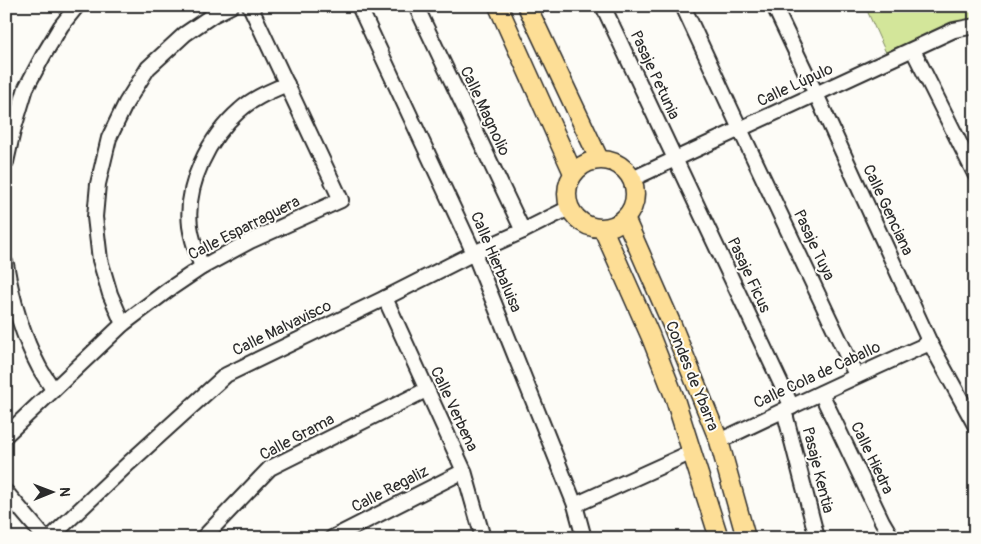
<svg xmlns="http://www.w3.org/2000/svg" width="981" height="544" font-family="Pangolin,sans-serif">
<rect width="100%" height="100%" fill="#fdfcf7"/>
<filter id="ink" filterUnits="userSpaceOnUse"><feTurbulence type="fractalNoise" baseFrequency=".02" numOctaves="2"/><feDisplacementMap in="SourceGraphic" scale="10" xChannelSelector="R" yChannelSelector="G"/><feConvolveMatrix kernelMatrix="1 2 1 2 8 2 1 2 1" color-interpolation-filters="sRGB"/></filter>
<g filter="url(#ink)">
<polygon fill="#d3e69a" stroke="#7f8862" points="865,6 975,6 975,20 954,23 887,55"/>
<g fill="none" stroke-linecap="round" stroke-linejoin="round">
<g stroke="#2b2b2b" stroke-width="18">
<g id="minor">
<polyline points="359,6 474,253 575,505 584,538"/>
<polyline points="416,6 523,231"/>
<polyline points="603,6 792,407"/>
<polyline points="683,6 740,129 856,375"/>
<polyline points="774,6 816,94 930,343 975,425"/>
<polyline points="913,50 975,174"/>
<polyline points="6,162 13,131 26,88 43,56 61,26 77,6"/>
<polyline points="632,179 954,30 975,26"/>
<path d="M6 264C12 299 22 335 39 367 43 375 49 382 53 390"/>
<path d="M202 267C197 254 192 241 190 226 185 184 209 137 240 110 253 98 271 91 287 84"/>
<polyline points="385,298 464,471 483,538"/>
<polyline points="123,324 110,294 100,260 95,217 98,184 109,138 126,103 148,68 185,34 213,15 231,6"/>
<polyline points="821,393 882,521 892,538"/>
<polyline points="784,410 817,538"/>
<polyline points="6,435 123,324 168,290 202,267 250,241 341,200 250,6"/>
<path d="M719 441C789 408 859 374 930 343"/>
<polyline points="6,492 45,538"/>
<polyline points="575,505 692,452"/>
<polyline points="50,538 129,463 226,375 385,298 474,253 523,231 569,208"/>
<polyline points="203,538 270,468 426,390"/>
<polyline points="332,538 464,471"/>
</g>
</g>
<g stroke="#2b2b2b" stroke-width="21">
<g id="major">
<polyline points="498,6 573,173"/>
<polyline points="527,6 599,159"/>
<circle cx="601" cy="194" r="34"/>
<polyline points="625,218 672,325 719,441 746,538"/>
<polyline points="603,229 650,335 674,396 719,538"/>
</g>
</g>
<use href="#minor" stroke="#fdfcf7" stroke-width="14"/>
<use href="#major" stroke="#fdde96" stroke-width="18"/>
</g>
</g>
<g text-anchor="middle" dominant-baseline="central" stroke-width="4" stroke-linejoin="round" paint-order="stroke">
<g font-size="16" fill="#2b2b2b" stroke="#fdfcf7">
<text transform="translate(655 75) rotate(65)">Pasaje Petunia</text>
<text transform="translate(795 85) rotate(-25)">Calle Lúpulo</text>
<text transform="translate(485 111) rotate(65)">Calle Magnolio</text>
<text transform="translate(888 210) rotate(65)">Calle Genciana</text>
<text transform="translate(244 228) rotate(-27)">Calle Esparraguera</text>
<text transform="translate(814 245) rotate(65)">Pasaje Tuya</text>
<text transform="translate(496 262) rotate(67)">Calle Hierbaluisa</text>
<text transform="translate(749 275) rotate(65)">Pasaje Ficus</text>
<text transform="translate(282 328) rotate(-26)">Calle Malvavisco</text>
<text transform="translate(817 375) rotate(-25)">Calle Cola de Caballo</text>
<text transform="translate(692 376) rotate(68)">Condes de Ybarra</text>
<text transform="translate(454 409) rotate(65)">Calle Verbena</text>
<text transform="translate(297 437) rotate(-28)">Calle Grama</text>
<text transform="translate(872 458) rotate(64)">Calle Hiedra</text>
<text transform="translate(818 470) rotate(76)">Pasaje Kentia</text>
<text transform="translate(390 489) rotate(-27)">Calle Regaliz</text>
</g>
</g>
<rect width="981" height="544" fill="none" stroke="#fdfcf7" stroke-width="25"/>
<rect x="12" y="12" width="956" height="519" fill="none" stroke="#2b2b2b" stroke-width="2" filter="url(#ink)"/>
<g transform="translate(52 492) rotate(89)" stroke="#fdfcf7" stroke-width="4" paint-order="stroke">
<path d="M0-4L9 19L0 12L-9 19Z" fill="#2b2b2b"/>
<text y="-8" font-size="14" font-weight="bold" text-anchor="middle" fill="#2b2b2b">N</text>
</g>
</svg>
